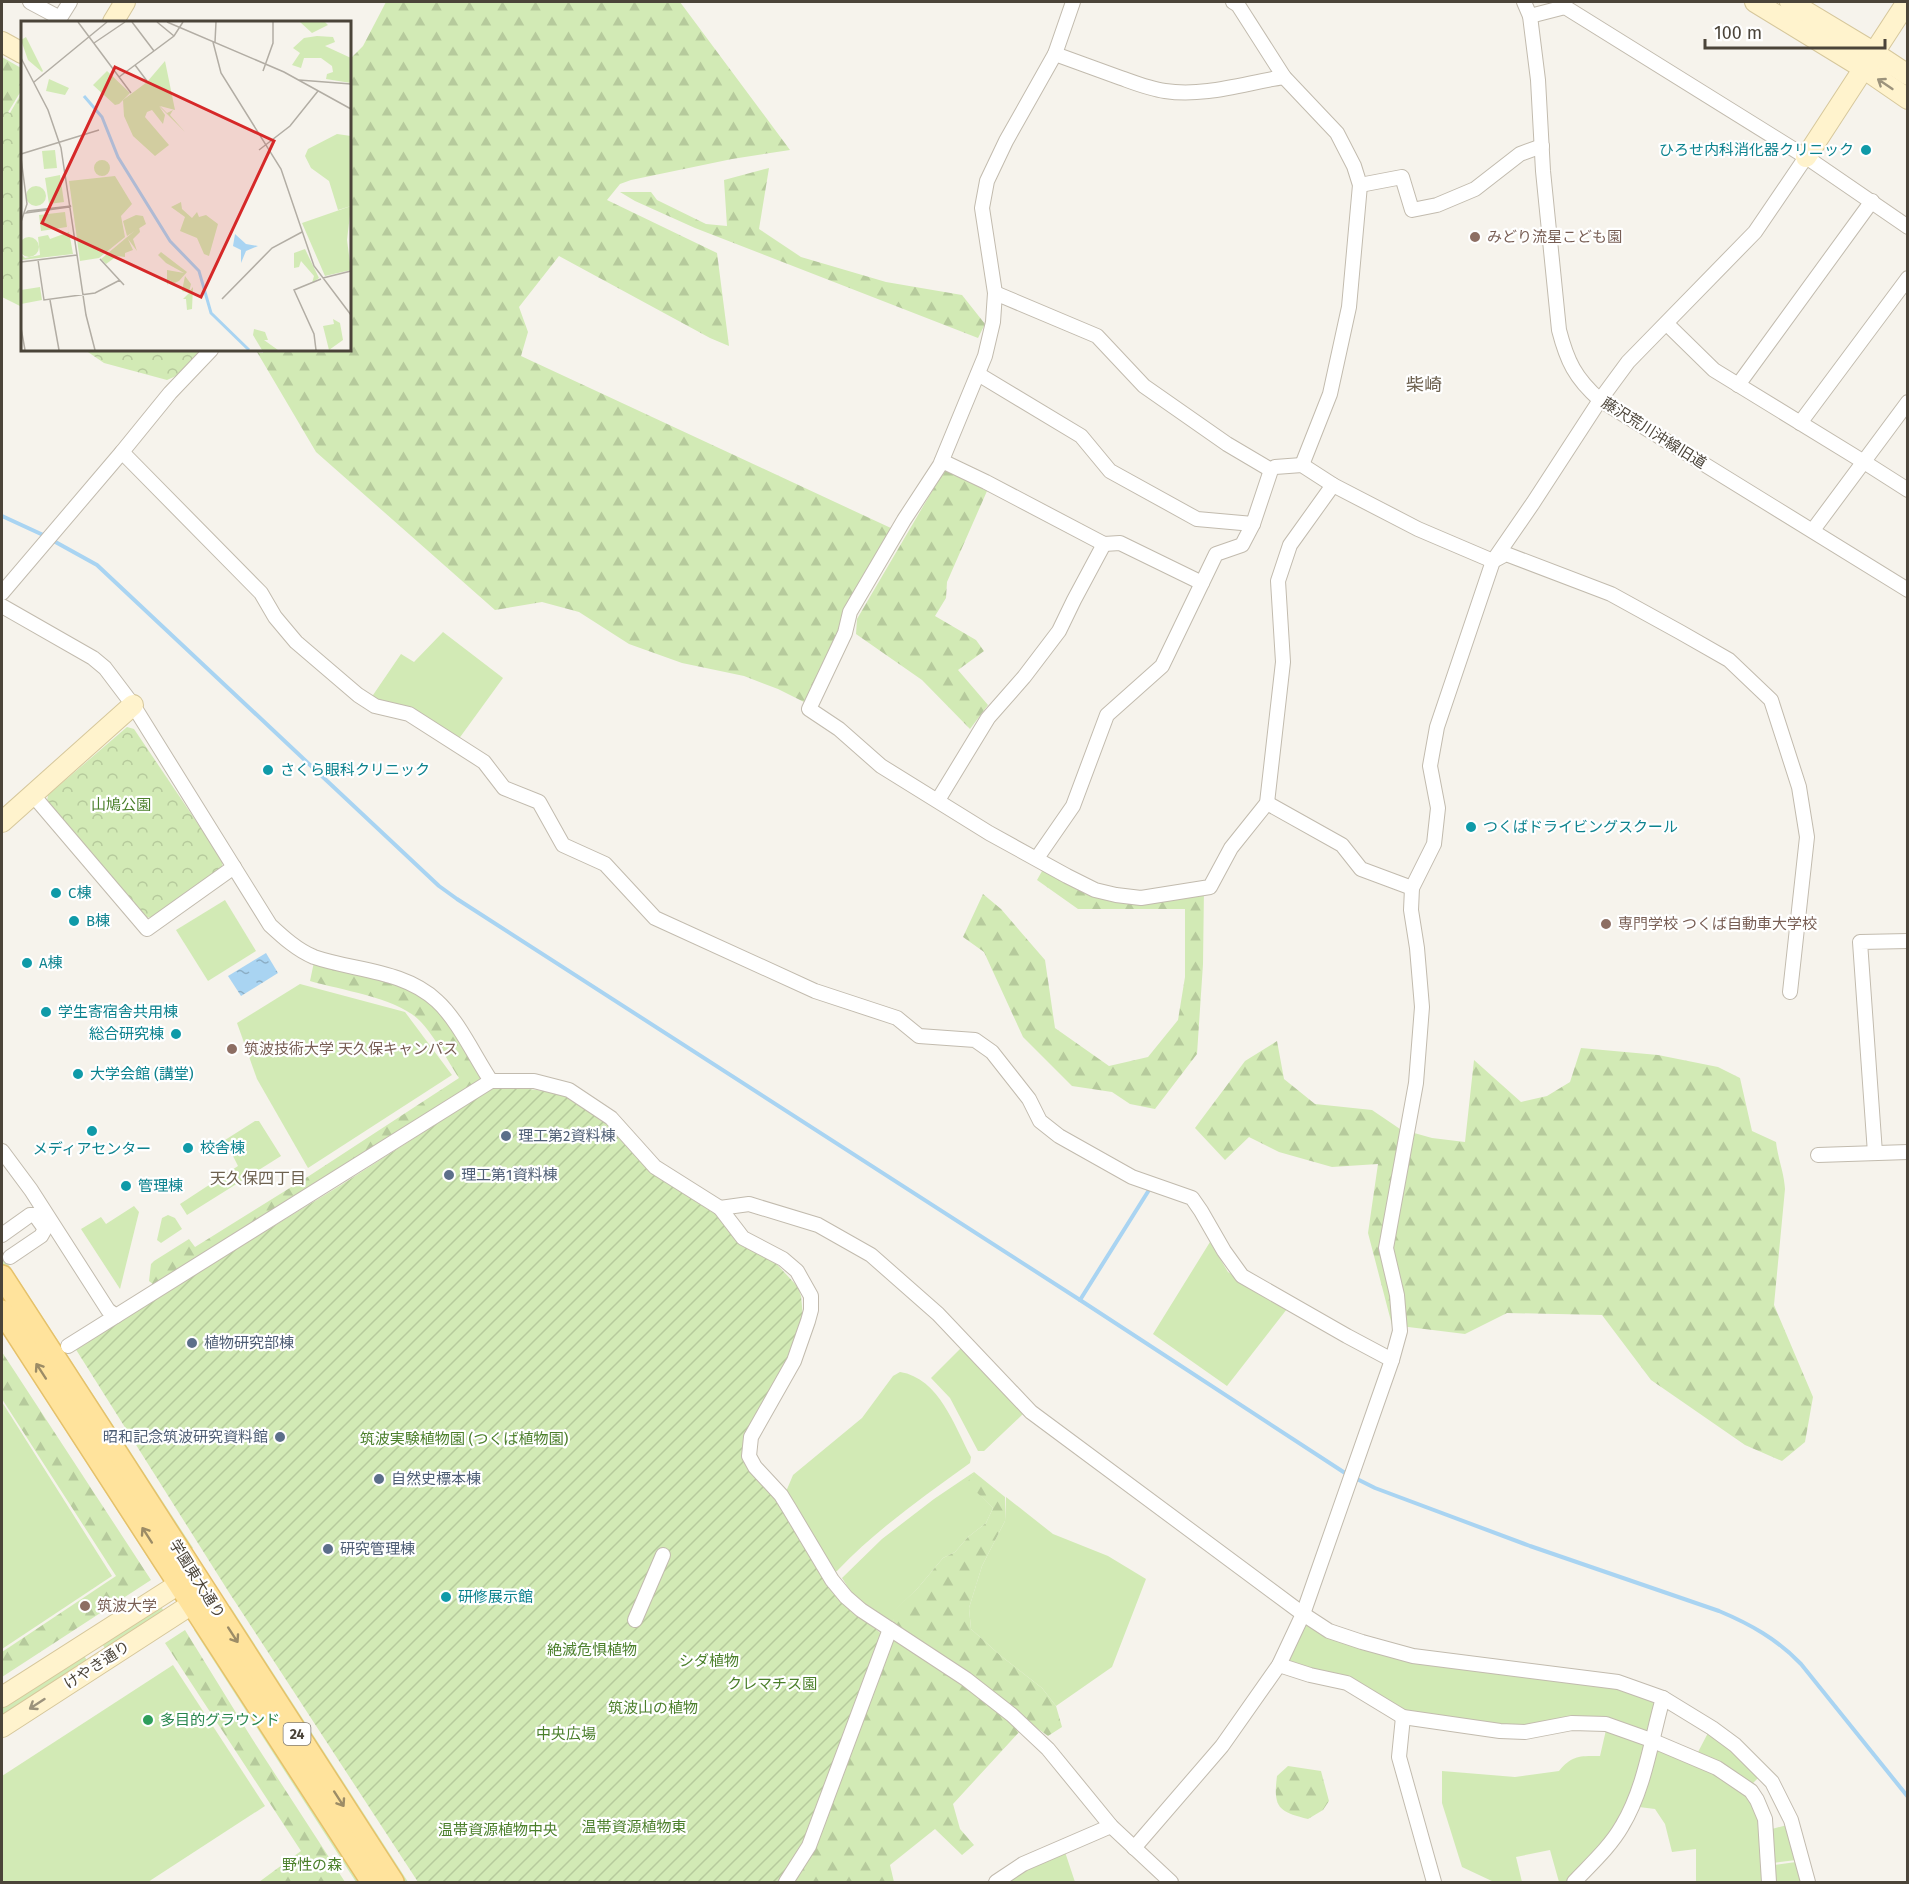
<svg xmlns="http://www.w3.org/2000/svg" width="1909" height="1884" font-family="'Fira Sans','Noto Sans JP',sans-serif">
<defs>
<pattern id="forest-firs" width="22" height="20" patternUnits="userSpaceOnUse" patternTransform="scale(1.5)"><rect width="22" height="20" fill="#d2eab5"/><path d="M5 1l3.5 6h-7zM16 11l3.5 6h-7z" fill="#b6ca9c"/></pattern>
<pattern id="park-crowns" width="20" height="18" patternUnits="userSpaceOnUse" patternTransform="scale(1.5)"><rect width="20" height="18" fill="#d2eab5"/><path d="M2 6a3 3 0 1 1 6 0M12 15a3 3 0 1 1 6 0" fill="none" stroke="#b6ca9c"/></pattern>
<pattern id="garden-furrows" width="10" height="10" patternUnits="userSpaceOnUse" patternTransform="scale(1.5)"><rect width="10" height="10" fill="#d2eab5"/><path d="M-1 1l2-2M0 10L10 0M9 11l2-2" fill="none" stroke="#b6ca9c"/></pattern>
<pattern id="water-ripples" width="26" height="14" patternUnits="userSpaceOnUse" patternTransform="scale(1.5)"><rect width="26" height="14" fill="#a9d4f2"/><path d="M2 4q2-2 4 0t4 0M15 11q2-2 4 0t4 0" fill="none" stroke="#8caec5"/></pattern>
</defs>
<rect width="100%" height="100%" fill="#f6f3ec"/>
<g fill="#d2eab5">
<polygon points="443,632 503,678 458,740 371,698 401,654 414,662"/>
<polygon points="225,900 256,951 208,981 176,930"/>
<polygon points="300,984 405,1012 452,1075 308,1168 257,1079 237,1023"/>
<polygon points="255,1121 259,1121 281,1156 187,1215 180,1204 238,1166 225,1140"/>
<polygon points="134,1206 139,1212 120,1289 81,1229 101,1217 106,1224"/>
<polygon points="168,1215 175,1218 182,1229 161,1243 157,1240 162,1218"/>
<polygon points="1210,1242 1228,1272 1287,1309 1227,1386 1153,1334"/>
<polygon points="2,1255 27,1293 193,1548 187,1551 2,1264"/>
<polygon points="2,1323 160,1569 157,1572 2,1332"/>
<polygon points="964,1345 1023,1408 1023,1414 984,1451 978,1451 950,1398 931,1378"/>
<path d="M900 1372C939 1378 955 1427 971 1457L970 1463C922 1498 878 1528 837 1571L834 1572 785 1494 793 1475 862 1418 893 1376Z"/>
<polygon points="2,1402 112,1576 2,1649"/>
<polygon points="974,1472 968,1483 993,1508 986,1523 968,1537 955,1552 943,1558 917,1589 893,1612 894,1625 853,1595 842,1578 882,1539 934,1499"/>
<polygon points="1006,1497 1053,1534 1108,1556 1146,1579 1112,1667 1056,1706 1042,1688 1001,1656 971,1629 969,1608 982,1566 1005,1521"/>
<polygon points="159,1603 166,1615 107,1652 100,1640"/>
<polygon points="230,1606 408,1882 402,1882 225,1609"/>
<polygon points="1306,1622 1407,1659 1540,1679 1620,1687 1652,1699 1655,1704 1648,1732 1607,1720 1519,1728 1412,1714 1291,1665 1288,1661"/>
<polygon points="198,1627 363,1882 356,1882 194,1630"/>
<polygon points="82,1652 89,1664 2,1720 2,1703"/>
<polygon points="173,1665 265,1806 148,1882 2,1882 2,1776"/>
<path d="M1606 1730 1643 1742 1645 1746 1633 1796 1615 1829 1566 1882H1559L1550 1850 1516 1857 1522 1882H1494L1462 1867 1442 1803V1771L1515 1777 1559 1771C1572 1755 1580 1756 1600 1756Z"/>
<polygon points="1709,1731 1725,1743 1760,1776 1752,1784 1742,1776 1697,1754"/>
<path d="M1655 1749C1683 1760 1749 1783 1759 1814 1760 1819 1760 1826 1760 1832 1762 1849 1763 1866 1764 1882H1696V1849L1672 1852 1665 1824 1655 1809 1639 1807Z"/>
<polygon points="1787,1825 1796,1860 1773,1863 1772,1829"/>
<polygon points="1065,1852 1075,1882 1000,1882 1026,1865"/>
<polygon points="1796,1862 1803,1882 1774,1882 1774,1865"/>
</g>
<g fill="url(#forest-firs)">
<polygon points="386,2 680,2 790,150 732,159 631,180 620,184 607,200 717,253 729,346 710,338 559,256 519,307 528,332 521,356 893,529 808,704 778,689 744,676 682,663 629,644 579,612 542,602 495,610 316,452 257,352 263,353 263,350 350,350 350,59 363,46"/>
<polygon points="2,57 21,68 21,91 7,114 2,111"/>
<polygon points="769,168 759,229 801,257 886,282 962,295 985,324 978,338 695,228 635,201 620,192 651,192 657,200 706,224 727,226 724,180"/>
<polygon points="945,469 987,491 947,582 946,598 935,616 976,640 984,651 958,670 988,705 970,729 922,680 856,634 857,619"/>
<polygon points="1046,864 1116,895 1204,888 1203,964 1197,1054 1155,1109 1130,1104 1112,1092 1072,1086 1023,1037 984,952 963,937 983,894 1001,909 1045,960 1055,1028 1109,1066 1148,1057 1178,1020 1185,977 1185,909 1078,909 1037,880"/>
<path d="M314 962C354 973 407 980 438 1010 455 1027 468 1056 481 1077L479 1082 154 1285 149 1281 151 1264 154 1261 189 1239 195 1247 309 1176 459 1078C448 1061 433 1034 419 1020 397 998 341 990 310 981Z"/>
<path d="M1277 1041 1284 1079 1315 1104 1372 1110 1400 1129 1432 1138 1465 1142 1474 1060 1521 1102 1547 1096 1570 1082 1581 1048 1658 1055 1718 1067 1740 1078 1752 1131 1776 1142C1778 1159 1784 1172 1785 1189L1774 1305 1813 1397 1805 1442 1782 1461 1745 1445 1651 1380 1602 1315 1507 1313 1465 1334 1392 1325 1368 1233 1378 1164 1332 1167 1279 1152 1249 1137 1225 1160 1195 1128 1245 1061Z"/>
<polygon points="2,1352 151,1580 2,1677 2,1652 116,1576 2,1399"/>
<polygon points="974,1472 1005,1497 1005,1521 982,1566 969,1608 971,1629 1001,1656 1042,1688 1056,1706 1062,1727 1048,1736 894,1625 892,1612 917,1589 943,1558 955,1552 968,1537 986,1523 993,1508 967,1483"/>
<polygon points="185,1630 251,1737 345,1882 259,1882 301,1851 165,1643"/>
<polygon points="896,1639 962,1682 1021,1730 953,1804 960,1829 974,1845 962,1855 935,1829 890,1865 894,1882 793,1882 892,1642"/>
<path d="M1288 1766 1321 1771 1329 1801 1323 1810 1308 1819C1278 1812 1273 1807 1277 1776Z"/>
</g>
<g fill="url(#park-crowns)">
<polygon points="22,92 22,307 2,297 2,109 10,113"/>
<polygon points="85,350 202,350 202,351 176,376 167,380 104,363"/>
<polygon points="127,727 134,729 223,861 222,867 152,917 145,918 47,801 48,795"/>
</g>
<polygon fill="url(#garden-furrows)" points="497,1085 561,1093 606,1121 771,1258 798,1287 801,1296 803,1317 792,1353 746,1438 785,1508 841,1600 884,1636 804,1845 780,1882 418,1882 230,1594 75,1348 341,1185"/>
<polygon fill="url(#water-ripples)" points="266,953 278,973 241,996 228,976"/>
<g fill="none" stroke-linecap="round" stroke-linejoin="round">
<g stroke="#a9d4f2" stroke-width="4">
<path d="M2 516 41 534 97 565 439 886 457 899 1080 1300 1345 1473 1375 1488 1530 1546 1719 1611C1750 1624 1777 1639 1801 1664L1908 1797"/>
<polyline points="1080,1300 1149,1190"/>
</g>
<g stroke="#c2bbae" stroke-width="16">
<g id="street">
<polyline points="30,2 60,18 70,2"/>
<polyline points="1073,2 1055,54 1006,141 987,181 982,208 995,293 993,322 985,356 940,465 904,520 850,612 845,633 809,709 839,729 881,766 989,833 1067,876 1095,890 1116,895 1141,898 1210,887 1231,848 1267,803 1283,662 1278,581 1290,545 1333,485"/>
<polyline points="1233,2 1238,5 1284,77 1337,133 1354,166 1360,185 1349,307 1330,394 1302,465"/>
<path d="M1524 2 1530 16 1538 80 1543 171 1559 330C1567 361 1575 378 1600 400L1908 590"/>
<polyline points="1530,16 1565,7 1806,157 1908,227"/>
<path d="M1055 54C1077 62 1099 70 1121 78 1135 83 1150 89 1165 91 1205 97 1245 83 1284 77"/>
<polyline points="1360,185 1402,177 1412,210 1437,205 1475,189 1520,154 1542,146"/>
<polyline points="995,293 1097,336 1144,386 1227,444 1271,470"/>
<polyline points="1667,324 1714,370 1864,462 1908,490"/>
<polyline points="978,374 1081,436 1110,471 1197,519 1253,524"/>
<polyline points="1738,385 1872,201"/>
<polyline points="1800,423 1908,278"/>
<polyline points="122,452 261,593 275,617 296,642 358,695 375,706 409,714 484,762 504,788 539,802 563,845 605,864 655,918 815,991 897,1018 919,1036 975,1040 992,1052 1029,1099 1040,1121 1059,1136 1132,1177 1192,1198 1201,1211 1224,1251 1242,1276 1347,1336 1392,1360"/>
<polyline points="942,461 986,482 1104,544 1120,543 1202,583"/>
<polyline points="1813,530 1908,402"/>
<polyline points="1493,561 1506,554 1611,594 1680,632 1729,660 1771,700 1799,787 1807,837 1790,992"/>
<polyline points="2,593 122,452 170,393 211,350"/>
<path d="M2 606 93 658 105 668 133 705 270 925C283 937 297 950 314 957 355 971 404 970 437 1001 458 1020 475 1057 491 1081H534L569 1090 611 1118 655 1167 720 1208 743 1238 783 1259 797 1271 811 1296V1310L808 1321 794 1361 751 1437 749 1456 755 1467 781 1495 789 1508 832 1580 846 1597 861 1610 966 1679 1012 1715 1048 1749 1111 1826 1171 1882"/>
<polyline points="32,794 147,929 234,867"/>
<polyline points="938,800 988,718 1024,677 1059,631 1074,600 1104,544"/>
<polyline points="1267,803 1342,845 1361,869 1412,888"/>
<polyline points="1037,858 1073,806 1107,715 1162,666 1216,554 1242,545 1253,524 1271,470 1275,467 1302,465 1333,485 1418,529 1493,561"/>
<polyline points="2,1151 31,1190 108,1310 116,1316"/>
<polyline points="1875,1153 1860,942 1908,941"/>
<polyline points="1818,1155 1908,1152"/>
<polyline points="720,1208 749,1204 818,1225 871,1255 938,1314 1031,1412 1303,1614 1329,1631 1362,1642 1413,1656 1618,1682 1663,1698 1712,1728 1735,1745 1772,1782 1791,1820 1808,1882"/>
<polyline points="2,1235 30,1215 35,1215 45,1229 41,1236 10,1257"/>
<polyline points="68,1346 491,1081"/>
<polyline points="635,1620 663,1555"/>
<polyline points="1279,1665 1310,1675 1347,1683 1403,1717 1500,1731 1525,1732 1572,1723 1606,1724 1651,1740 1717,1768 1751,1791 1757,1800 1765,1819 1769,1882"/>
<polyline points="1403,1717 1399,1757 1434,1882"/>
<polyline points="1134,1848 1222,1746 1279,1665 1303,1614 1392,1360 1400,1331 1397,1295 1386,1248 1416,1083 1422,1007 1417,948 1411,910 1412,888 1434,844 1438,808 1430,766 1437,727 1493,561 1533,503 1600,400 1628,362 1755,232 1806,157"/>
<polyline points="786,1882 809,1846 890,1629"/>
<polyline points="996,1882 1023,1864 1111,1826"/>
<path d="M1574 1882C1590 1865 1610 1847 1622 1826 1645 1788 1651 1740 1663 1698"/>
</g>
</g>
<g stroke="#d6c79b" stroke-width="22">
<g id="secondary">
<polyline points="1755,2 1863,68 1908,99"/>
<polyline points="1790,2 1873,52 1908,75"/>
<polyline points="113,22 125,2"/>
<polyline points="2,42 22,53"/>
<polyline points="1806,157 1907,2"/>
<polyline points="2,822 133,705"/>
<polyline points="2,1697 179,1584 201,1586 192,1604 2,1727"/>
</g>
</g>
<g stroke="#e6c16a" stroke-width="24">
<g id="primary">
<polyline points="2,1276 120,1458 393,1882"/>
<polyline points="2,1311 372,1882"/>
</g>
</g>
<use href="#street" stroke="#fff" stroke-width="14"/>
<use href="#secondary" stroke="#fff3cd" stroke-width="20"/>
<use href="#primary" stroke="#ffe39c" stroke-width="21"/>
</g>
<defs><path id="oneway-shaft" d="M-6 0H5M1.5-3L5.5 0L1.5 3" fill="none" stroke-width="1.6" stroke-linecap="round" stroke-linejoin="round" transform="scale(1.5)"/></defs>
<g stroke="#9c937c">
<use href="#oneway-shaft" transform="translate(1885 84) rotate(-146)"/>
<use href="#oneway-shaft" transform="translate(37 1704) rotate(147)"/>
</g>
<g stroke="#9c8c66">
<use href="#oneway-shaft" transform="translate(41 1371) rotate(-123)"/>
<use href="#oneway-shaft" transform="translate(147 1535) rotate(-123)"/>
<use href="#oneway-shaft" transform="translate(233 1635) rotate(57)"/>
<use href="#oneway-shaft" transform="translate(339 1799) rotate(57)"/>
</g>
<g fill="#0f9aa8" stroke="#fff" stroke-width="2">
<circle cx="1866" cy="150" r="6"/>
<circle cx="268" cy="770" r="6"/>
<circle cx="1471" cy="827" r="6"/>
<circle cx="56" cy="893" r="6"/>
<circle cx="74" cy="921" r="6"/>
<circle cx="27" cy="963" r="6"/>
<circle cx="46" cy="1012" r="6"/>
<circle cx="176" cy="1034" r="6"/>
<circle cx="78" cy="1074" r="6"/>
<circle cx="92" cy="1131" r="6"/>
<circle cx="188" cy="1148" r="6"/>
<circle cx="126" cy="1186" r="6"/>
<circle cx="446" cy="1597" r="6"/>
</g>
<g fill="#8d6e63" stroke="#fff" stroke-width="2">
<circle cx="1475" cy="237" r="6"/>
<circle cx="1606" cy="924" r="6"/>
<circle cx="232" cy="1049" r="6"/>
<circle cx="85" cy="1606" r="6"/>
</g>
<g fill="#5c6f8a" stroke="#fff" stroke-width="2">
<circle cx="506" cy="1136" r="6"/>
<circle cx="449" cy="1175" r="6"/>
<circle cx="192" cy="1343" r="6"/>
<circle cx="280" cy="1437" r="6"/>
<circle cx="379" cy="1479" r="6"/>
<circle cx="328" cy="1549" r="6"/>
</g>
<circle fill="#2e9e5b" stroke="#fff" stroke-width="2" cx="148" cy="1720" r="6"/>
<g text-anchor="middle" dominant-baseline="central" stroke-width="4.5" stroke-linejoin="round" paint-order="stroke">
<rect fill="#fff" stroke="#817c74" stroke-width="1.5" x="283.5" y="1723" width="27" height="22" rx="4.5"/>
<g font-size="14" font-weight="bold" fill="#4b4439">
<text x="297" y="1734">24</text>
</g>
<g font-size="15" fill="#0d838f" stroke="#fff" text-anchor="start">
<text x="1854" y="150" text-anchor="end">ひろせ内科消化器クリニック</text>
<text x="280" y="770">さくら眼科クリニック</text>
<text x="1483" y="827">つくばドライビングスクール</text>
<text x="68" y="893">C棟</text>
<text x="86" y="921">B棟</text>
<text x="39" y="963">A棟</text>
<text x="58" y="1012">学生寄宿舎共用棟</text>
<text x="164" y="1034" text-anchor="end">総合研究棟</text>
<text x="90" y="1074">大学会館 (講堂)</text>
<text x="200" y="1148">校舎棟</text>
<text x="92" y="1149" text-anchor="middle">メディアセンター</text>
<text x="138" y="1186">管理棟</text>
<text x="458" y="1597">研修展示館</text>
</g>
<g font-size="15" fill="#785e54" stroke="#fff" text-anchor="start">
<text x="1487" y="237">みどり流星こども園</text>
<text x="1618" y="924">専門学校 つくば自動車大学校</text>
<text x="244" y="1049">筑波技術大学 天久保キャンパス</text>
<text x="97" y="1606">筑波大学</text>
</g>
<g font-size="15" fill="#4b4439" stroke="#fff">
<text transform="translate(1654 433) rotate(32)">藤沢荒川沖線旧道</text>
<text transform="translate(197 1579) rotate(58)">学園東大通り</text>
<text transform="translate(97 1665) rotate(-33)">けやき通り</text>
</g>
<g font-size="15" fill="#4a7f2a" stroke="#fff">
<text x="121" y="805">山鳩公園</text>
<text x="464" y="1439">筑波実験植物園 (つくば植物園)</text>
<text x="592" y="1650">絶滅危惧植物</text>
<text x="709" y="1661">シダ植物</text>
<text x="772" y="1684">クレマチス園</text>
<text x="653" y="1708">筑波山の植物</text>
<text x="566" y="1734">中央広場</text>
<text x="634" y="1827">温帯資源植物東</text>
<text x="498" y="1830">温帯資源植物中央</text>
<text x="312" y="1865">野性の森</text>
</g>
<g font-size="15" fill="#4e5e75" stroke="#fff" text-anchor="start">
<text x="518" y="1136">理工第2資料棟</text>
<text x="461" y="1175">理工第1資料棟</text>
<text x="204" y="1343">植物研究部棟</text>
<text x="268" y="1437" text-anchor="end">昭和記念筑波研究資料館</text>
<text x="391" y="1479">自然史標本棟</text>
<text x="340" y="1549">研究管理棟</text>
</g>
<g font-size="15" fill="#27864d" stroke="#fff" text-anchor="start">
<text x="160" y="1720">多目的グラウンド</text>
</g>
<g font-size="16" fill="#6e6250" stroke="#fff">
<text x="258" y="1178">天久保四丁目</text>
</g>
<g font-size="18" fill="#6e6250" stroke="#fff">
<text x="1424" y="385">柴崎</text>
</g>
</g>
<g transform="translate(21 21)">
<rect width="330" height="330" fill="#f6f3ec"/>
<path d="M5 16 22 50 21 51 7 39 0 19ZM28 58 48 67 44 74 25 70ZM34 129 36 147 23 148 21 130ZM73 147a8 8 0 1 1 16 0a8 8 0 1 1-16 0ZM39 154 43 181 28 183 24 157ZM5 175a10 10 0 1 1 20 0a10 10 0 1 1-20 0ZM330 185 326 219 330 249 304 255 281 202ZM44 191 46 206 20 210 18 194ZM115 194 122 195 125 203 106 215 102 200ZM-2 226a10 10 0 1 1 20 0a10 10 0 1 1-20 0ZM284 228 298 257 291 262 293 255 280 240 278 246 273 247V232ZM140 231 166 251 158 260 151 263 149 259 146 264V249L163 252 145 242 137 234ZM164 255 170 263 168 271 172 266 171 288 166 289 165 278H162L168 272 161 270Z" fill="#d2eab5"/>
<path d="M279 1H304L307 4 291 12ZM296 15 312 16 314 21 304 25 330 37V62L305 58 306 53 312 51 311 45 300 37H283L280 47 271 44 279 32 272 27 283 17ZM144 40 154 89 139 85 146 92 152 89 149 94 164 111 138 85 144 94 142 103 131 89 126 91 124 96 148 124 134 135 112 115 103 95 102 79 126 61ZM316 113 330 115V185L317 189 308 160 290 147 284 135 287 128ZM160 181 161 188 171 197 176 191 178 196 185 194 197 203 188 235 183 233 176 217 159 210 164 196 150 186ZM44 188 52 233 0 239V233L4 237 19 234 17 216 27 214 29 218 48 211ZM118 206 119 211 112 218 116 230 107 218 112 229 104 232V236L96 235 85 243 80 238ZM312 298 319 302 322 319 308 329 302 305 313 303ZM233 308 244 311 247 319H243L257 329H241L232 314Z" fill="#d2eab5"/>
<path d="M86 50 109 72 98 83 94 84 72 64ZM19 266 21 279 0 283V269Z" fill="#d2eab5"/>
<path d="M94 155 111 183 100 195 104 216 78 237 59 240 48 160Z" fill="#d2eab5"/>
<path d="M214 213 225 223 237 225 225 230 220 242V229L212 225Z" fill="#a9d4f2"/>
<path fill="none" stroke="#a9d4f2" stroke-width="3" d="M63 75 81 96 97 136 149 220 178 250 190 292 228 329"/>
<path fill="none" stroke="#b2ada4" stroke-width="1.5" d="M57 1 110 72M111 1 133 30M136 1 153 15M146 1 263 51 330 88M192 21 200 52 260 148 293 245 330 294M194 21 195 1M73 22 104 1M0 37 27 89 40 127 65 294 74 329M114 44 126 60M242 50 252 22V1M98 56 153 15 162 1M278 59 330 63M13 61 86 1M238 129 269 105 297 70M0 133 78 109M0 137 6 183 0 201M50 185 48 186 5 192 7 190ZM79 238 103 264M17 239 23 279 74 272 99 259M0 241 56 234M302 257 330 250M201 278 251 227 281 211M29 279 38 329M0 307 4 329M295 329 293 313 273 269 300 258"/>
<path fill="#d62828" fill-opacity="0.15" stroke="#d62828" stroke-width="3" d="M94 46 253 120 180 276 21 202Z"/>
<rect width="330" height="330" fill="none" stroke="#4b4439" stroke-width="3"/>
</g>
<rect width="1909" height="1884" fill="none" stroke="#4b4439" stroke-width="6"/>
<path d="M1705 39v9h180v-9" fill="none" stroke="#4b4439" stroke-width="3"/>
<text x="1714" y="39" font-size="18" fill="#4b4439" stroke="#ffffff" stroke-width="4.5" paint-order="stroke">100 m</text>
</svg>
